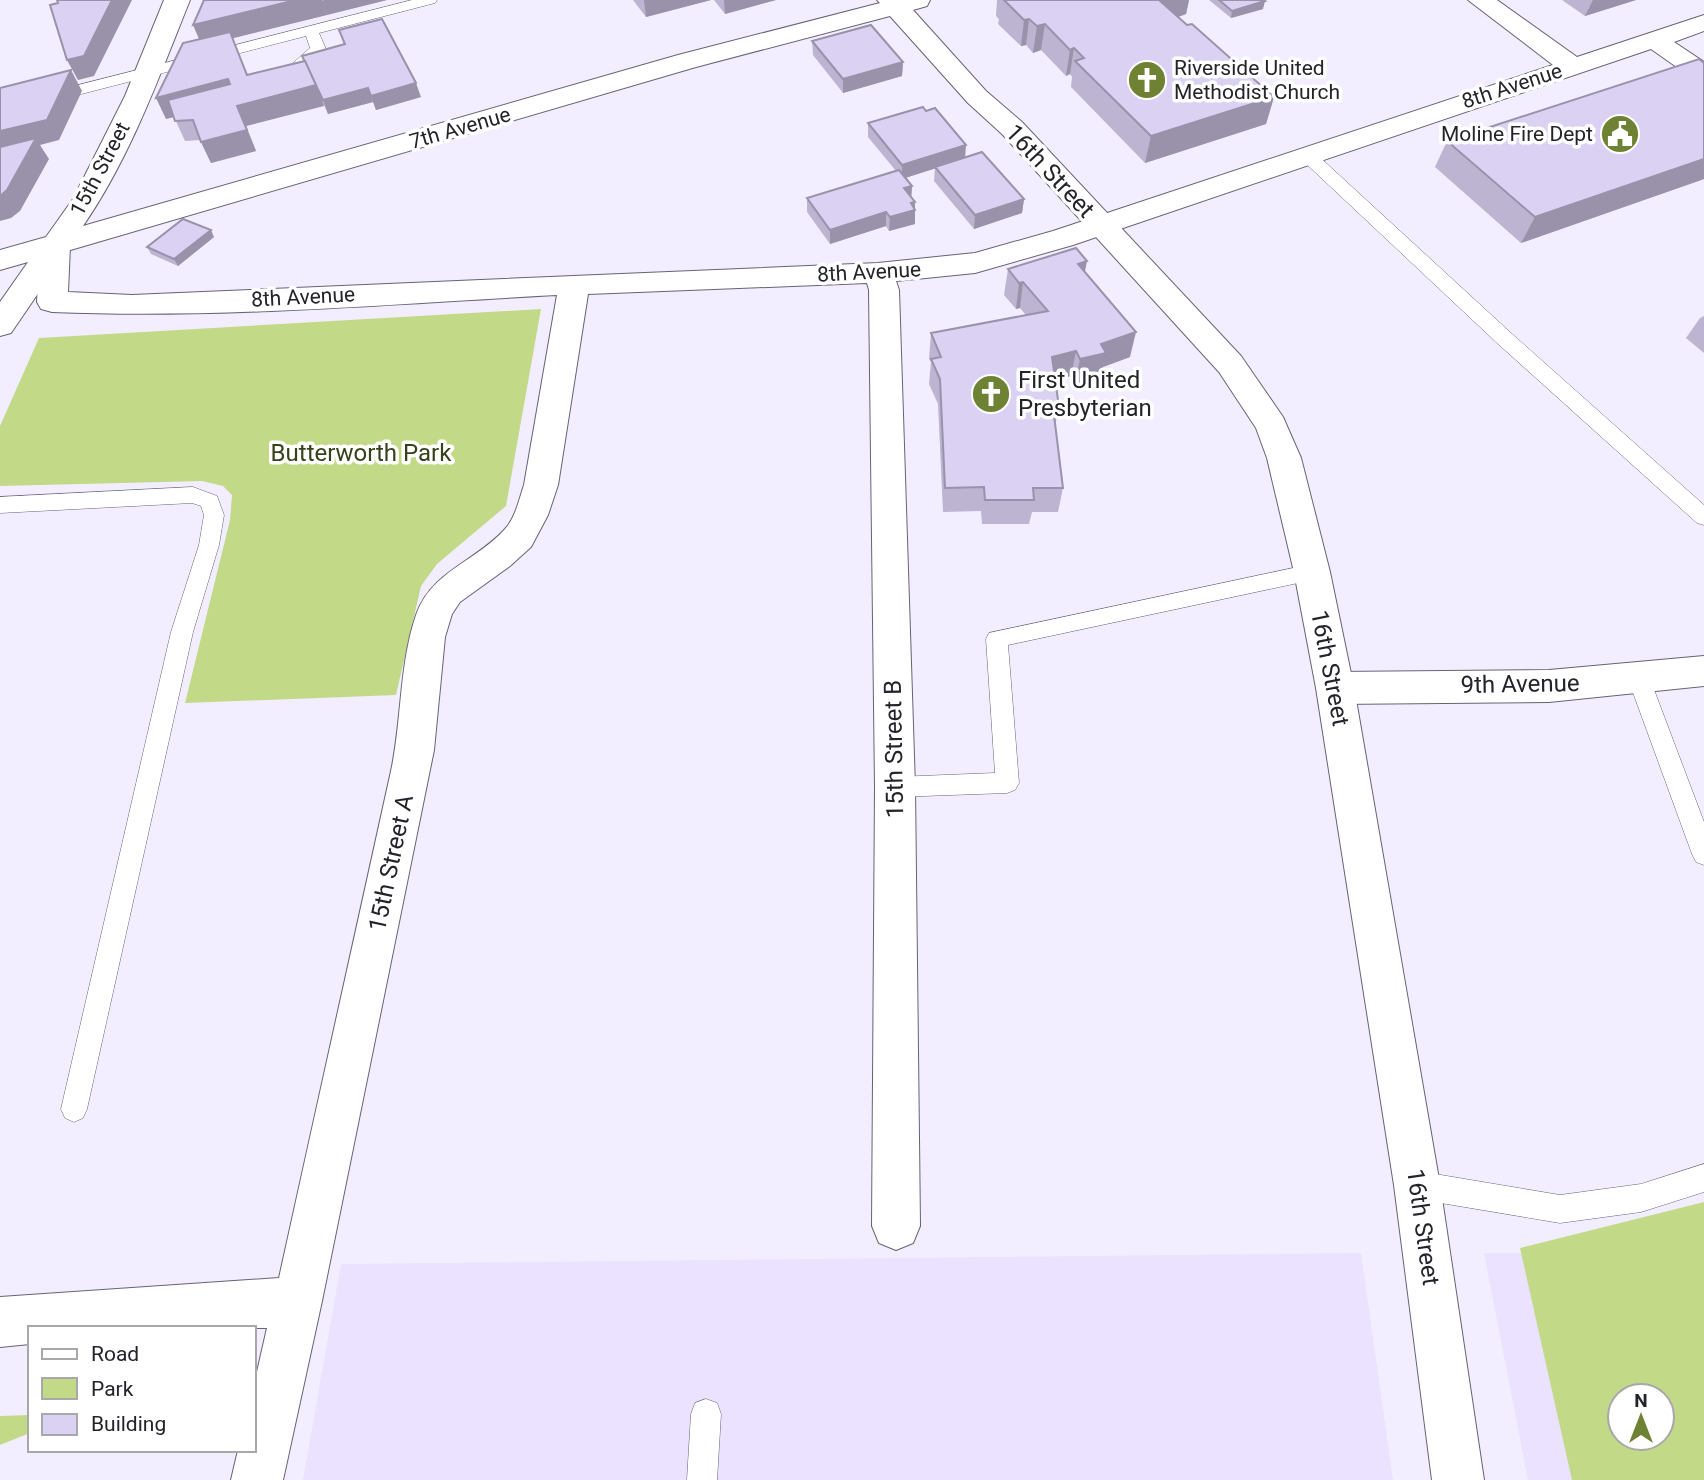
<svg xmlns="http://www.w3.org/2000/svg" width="1704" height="1480" font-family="Roboto,sans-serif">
<rect width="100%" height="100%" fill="#f3eeff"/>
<g fill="#eae2fe" fill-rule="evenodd">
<polygon points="1361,1253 1393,1480 303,1480 341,1264"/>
<path d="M1484 1253 1704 1254V1480H1528ZM1620 1396H1662V1438H1620Z"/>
</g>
<g fill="#c2d988" fill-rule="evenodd">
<polygon points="541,309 506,506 437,564 421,586 396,695 185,703 230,520 232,495 223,486 202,481 0,486 0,426 39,338"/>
<path d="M1704 1202V1480H1572L1520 1248ZM1662 1396V1438H1620V1396Z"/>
<polygon points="30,1415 30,1433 0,1445 0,1416"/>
</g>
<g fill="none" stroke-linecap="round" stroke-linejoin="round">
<g stroke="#686274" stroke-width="1">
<g id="service">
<polygon points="412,0 437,0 435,3 319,33 326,49 296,76 290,78 282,73 310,48 306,36 0,115 0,105"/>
<polygon points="1307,150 1313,151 1511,333 1704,505 1704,525 1697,523 1497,343 1301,159 1299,155"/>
<polygon points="193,487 217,496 224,515 219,545 193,632 87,1109 83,1118 74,1122 65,1118 61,1109 171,632 199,545 204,515 201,506 192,503 0,513 0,497"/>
<polygon points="1312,564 1319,566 1322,572 1319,578 1312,580 1008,645 1019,783 1015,790 1007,793 895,797 887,794 883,787 887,780 895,777 995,773 986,639 989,633"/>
<polygon points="1639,670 1647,672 1650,679 1704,822 1704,865 1696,862 1692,854 1628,679 1631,672"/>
<polygon points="1704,1164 1704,1192 1641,1212 1560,1223 1417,1199 1407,1195 1403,1185 1407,1175 1417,1171 1560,1195 1641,1184"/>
<polygon points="706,1399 717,1403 721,1414 717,1480 687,1480 691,1414 695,1403"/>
</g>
</g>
<g stroke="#686274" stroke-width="2">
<g id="minor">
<path d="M1468 0H1497L1577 57 1704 15V31L1674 42 1704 62V82L1695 80 1651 49 1073 245 975 273 896 281 899 290 915 787 920 1226 913 1243 896 1250 879 1243 872 1226 875 787 869 290 867 283 588 294 558 485 548 515 531 547 510 566 460 602 452 614 445 637 434 750 322 1301 283 1480H231L238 1450H254V1385L267 1328H30V1344L0 1347V1297L279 1278C316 1109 354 940 391 771 402 720 399 665 416 615 431 571 477 561 505 529 516 517 519 499 524 485L557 295C389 304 220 319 52 312L41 309 37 302 40 246 45 239 55 236 65 239 70 246 68 292 132 295 878 263 975 253 1053 231 1553 65Z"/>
<polygon points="1704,656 1704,686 1549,702 1335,704 1322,699 1316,688 1322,677 1335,672 1549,670"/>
</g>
</g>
<g stroke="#686274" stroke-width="2">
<path id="tertiary" d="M164 0H190C159 77 130 158 83 226L678 55 880 3 877 0H930L927 6 913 10 986 91 1022 122 1241 356 1283 417 1301 458 1330 572 1354 688 1440 1185 1484 1480H1432L1394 1185 1316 688 1294 572 1267 458 1256 428 1219 372 1002 134 968 103 890 16 696 67 67 251 11 333 0 336V302L28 262 0 270V250L46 237 73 199 125 96Z"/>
</g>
<use href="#service" fill="#fff" fill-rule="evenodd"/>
<use href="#minor" fill="#fff" fill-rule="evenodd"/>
<use href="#tertiary" fill="#fff" fill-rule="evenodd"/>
</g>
<g fill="#bcb4d1">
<polygon points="204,0 387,0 232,38 248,75 304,61 344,45 339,30 421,97 376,110 373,102 328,114 324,105 246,126 256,151 211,163 200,140 185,141 174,117 166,119 199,39"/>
<polygon points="633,0 711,0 646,17"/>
<polygon points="714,0 776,0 725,14"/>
<polygon points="997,0 1189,0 1186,14 1178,17 1274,97 1266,124 1145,163 1071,87 1072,77 1070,74 1066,76 1041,50 1033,53 1026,45 1021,46 998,24 999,19 996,16"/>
<polygon points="1209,0 1263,0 1263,9 1231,18"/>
<polygon points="1562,0 1636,0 1585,16"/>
<polygon points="812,41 903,62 902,76 843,93 813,55"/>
<polygon points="1704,63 1704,179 1521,243 1435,167 1447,141"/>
<polygon points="868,123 965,157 1024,199 1022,213 974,229 934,181 935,168 905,178 912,186 911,198 914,208 915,224 889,231 886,226 830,244 807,212 807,198 896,171 868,137"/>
<polygon points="214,237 178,266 151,254 147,247"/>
<polygon points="1008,269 1085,272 1130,357 1103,367 1101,379 1075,384 1071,376 1055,380 1059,407 1055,426 1063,488 1058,512 1032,512 1029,524 982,524 981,511 943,512 938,404 929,384 931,362 929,359 931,333 1026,315 1020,308 1016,309 1004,295"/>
<polygon points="1704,316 1704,353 1686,338 1700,318"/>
</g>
<g fill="#9992aa">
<polygon points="112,0 132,0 94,76 78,80 67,60"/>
<polygon points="296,0 322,0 327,15 202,46 193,25"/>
<polygon points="325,0 387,0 327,15 322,1"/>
<polygon points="644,0 711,0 646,17"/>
<polygon points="724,0 776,0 725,14"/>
<polygon points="1159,0 1189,0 1186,14 1154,26"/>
<polygon points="1593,0 1636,0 1585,16"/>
<polygon points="1265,1 1263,9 1231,18 1232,11"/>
<polygon points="1029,19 1026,45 1021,46 1024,20"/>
<polygon points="1045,24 1041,50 1033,53 1037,26"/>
<polygon points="1074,48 1070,74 1066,76 1070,50"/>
<polygon points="903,62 902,76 843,93 843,79"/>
<polygon points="71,70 82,91 59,140 40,145 49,159 20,211 11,218 0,221 0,131"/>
<polygon points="228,79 237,100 166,119 156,98"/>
<polygon points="416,83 421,97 376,110 371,96"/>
<polygon points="316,85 324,106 246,126 256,151 211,163 201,142 237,106"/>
<polygon points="368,88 373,102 328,114 323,100"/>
<polygon points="1274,97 1266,124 1145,163 1151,136"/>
<polygon points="966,145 965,159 902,179 902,165"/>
<polygon points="1704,159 1704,179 1521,243 1535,217"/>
<polygon points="912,186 911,200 904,188"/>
<polygon points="1024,199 1022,213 974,229 975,215"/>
<polygon points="915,202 915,224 889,231 890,217 911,203"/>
<polygon points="886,212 886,226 830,244 830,230"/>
<polygon points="211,230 214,237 178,266 174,259"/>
<polygon points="1087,261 1082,287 1078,264"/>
<polygon points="1023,282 1020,308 1016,309 1019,283"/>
<polygon points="1136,332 1130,357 1103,367 1101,379 1075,384 1080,359 1101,344"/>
<polygon points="1076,351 1071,376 1048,382 1052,357"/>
</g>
<g fill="#dbd1f3" stroke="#9992aa" stroke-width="2">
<polygon points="57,0 112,0 84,56 67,60 50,5 58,3"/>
<polygon points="204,0 296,0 193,25"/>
<polygon points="1004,0 1159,0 1187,25 1192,24 1274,97 1151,136 1075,61 1084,58 1074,48 1070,50 1045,24 1037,26 1029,19 1024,20"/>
<polygon points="1219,0 1263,0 1265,1 1232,11"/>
<polygon points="382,19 416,83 371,96 368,88 323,100 302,56 345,44 339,30"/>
<polygon points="871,25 903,62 843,79 812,41"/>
<polygon points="230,32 247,75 305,61 316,85 237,106 247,130 201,142 193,120 175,121 168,100 230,84 228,79 156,98 183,43"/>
<polygon points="1699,59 1704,63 1704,159 1535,217 1447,141"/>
<polygon points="71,70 47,120 0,131 0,88"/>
<polygon points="923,107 926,111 935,108 966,145 902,165 868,123"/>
<polygon points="36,138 7,190 0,196 0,147"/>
<polygon points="982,152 1024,199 975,215 935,167"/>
<polygon points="899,170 912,186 904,188 915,202 911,203 915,210 890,217 886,212 830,230 807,198"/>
<polygon points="183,219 211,230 174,259 147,247"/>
<polygon points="1076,248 1087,261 1078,264 1136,332 1101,344 1106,353 1080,359 1076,351 1052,357 1059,407 1053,407 1063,488 1033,488 1034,500 985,500 984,487 945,488 940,379 931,359 941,357 931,333 1048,311 1023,282 1019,283 1008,269"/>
</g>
<defs>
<g id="church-disc" transform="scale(2.0125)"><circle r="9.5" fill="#6f8233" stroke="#fff"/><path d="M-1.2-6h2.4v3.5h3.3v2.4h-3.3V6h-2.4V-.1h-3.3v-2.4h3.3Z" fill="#fff"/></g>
<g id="civic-disc" transform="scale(2.0125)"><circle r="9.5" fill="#6f8233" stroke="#fff"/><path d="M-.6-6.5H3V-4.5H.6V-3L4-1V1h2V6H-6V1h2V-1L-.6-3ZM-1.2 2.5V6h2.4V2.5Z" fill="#fff"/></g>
</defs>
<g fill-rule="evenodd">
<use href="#church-disc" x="1147" y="80"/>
<use href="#civic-disc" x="1620" y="134"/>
<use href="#church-disc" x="991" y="394"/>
</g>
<g text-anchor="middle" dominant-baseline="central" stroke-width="7" stroke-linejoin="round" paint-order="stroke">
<g font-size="21" fill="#25232a" stroke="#fff" text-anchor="start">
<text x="1174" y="68">Riverside United<tspan x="1174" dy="24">Methodist Church</tspan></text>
<text x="1593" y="134" text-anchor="end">Moline Fire Dept</text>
</g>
<g font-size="21" fill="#25232a" stroke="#fff">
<text transform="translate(1512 86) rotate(-18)">8th Avenue</text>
<text transform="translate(460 128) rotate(-16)">7th Avenue</text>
<text transform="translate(100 169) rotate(-62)">15th Street</text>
<text transform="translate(869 272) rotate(-3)">8th Avenue</text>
<text transform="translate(303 297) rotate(-3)">8th Avenue</text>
</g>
<g font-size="24" fill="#25232a" stroke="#fff">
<text transform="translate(1050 171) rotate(47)">16th Street</text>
<text transform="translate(1330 668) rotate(79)">16th Street</text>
<text transform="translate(1520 684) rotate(-1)">9th Avenue</text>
<text transform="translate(894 749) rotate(-91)">15th Street B</text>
<text transform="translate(391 863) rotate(-78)">15th Street A</text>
<text transform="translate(1423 1227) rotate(82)">16th Street</text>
</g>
<g font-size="24" fill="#25232a" stroke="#fff" text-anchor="start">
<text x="1018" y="380">First United<tspan x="1018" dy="28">Presbyterian</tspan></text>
</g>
<g font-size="24" fill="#37411b" stroke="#fff">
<text x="361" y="453">Butterworth Park</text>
</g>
</g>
<rect x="28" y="1326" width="228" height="126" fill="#ffffff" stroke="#a8a7aa" stroke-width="2"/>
<rect x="42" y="1349" width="35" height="10" fill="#ffffff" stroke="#a8a7aa" stroke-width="2"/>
<text x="91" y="1361" font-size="21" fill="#25232a">Road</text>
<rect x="42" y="1378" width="35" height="21" fill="#c2d988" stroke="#a8a7aa" stroke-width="2"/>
<text x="91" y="1396" font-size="21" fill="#25232a">Park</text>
<rect x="42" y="1414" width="35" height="21" fill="#dbd1f3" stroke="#a8a7aa" stroke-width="2"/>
<text x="91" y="1431" font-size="21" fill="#25232a">Building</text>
<g transform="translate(1641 1417)"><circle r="33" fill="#ffffff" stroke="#a8a7aa" stroke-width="2"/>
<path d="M0-5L12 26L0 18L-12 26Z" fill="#6f8233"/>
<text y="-10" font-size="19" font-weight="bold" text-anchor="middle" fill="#25232a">N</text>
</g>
</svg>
